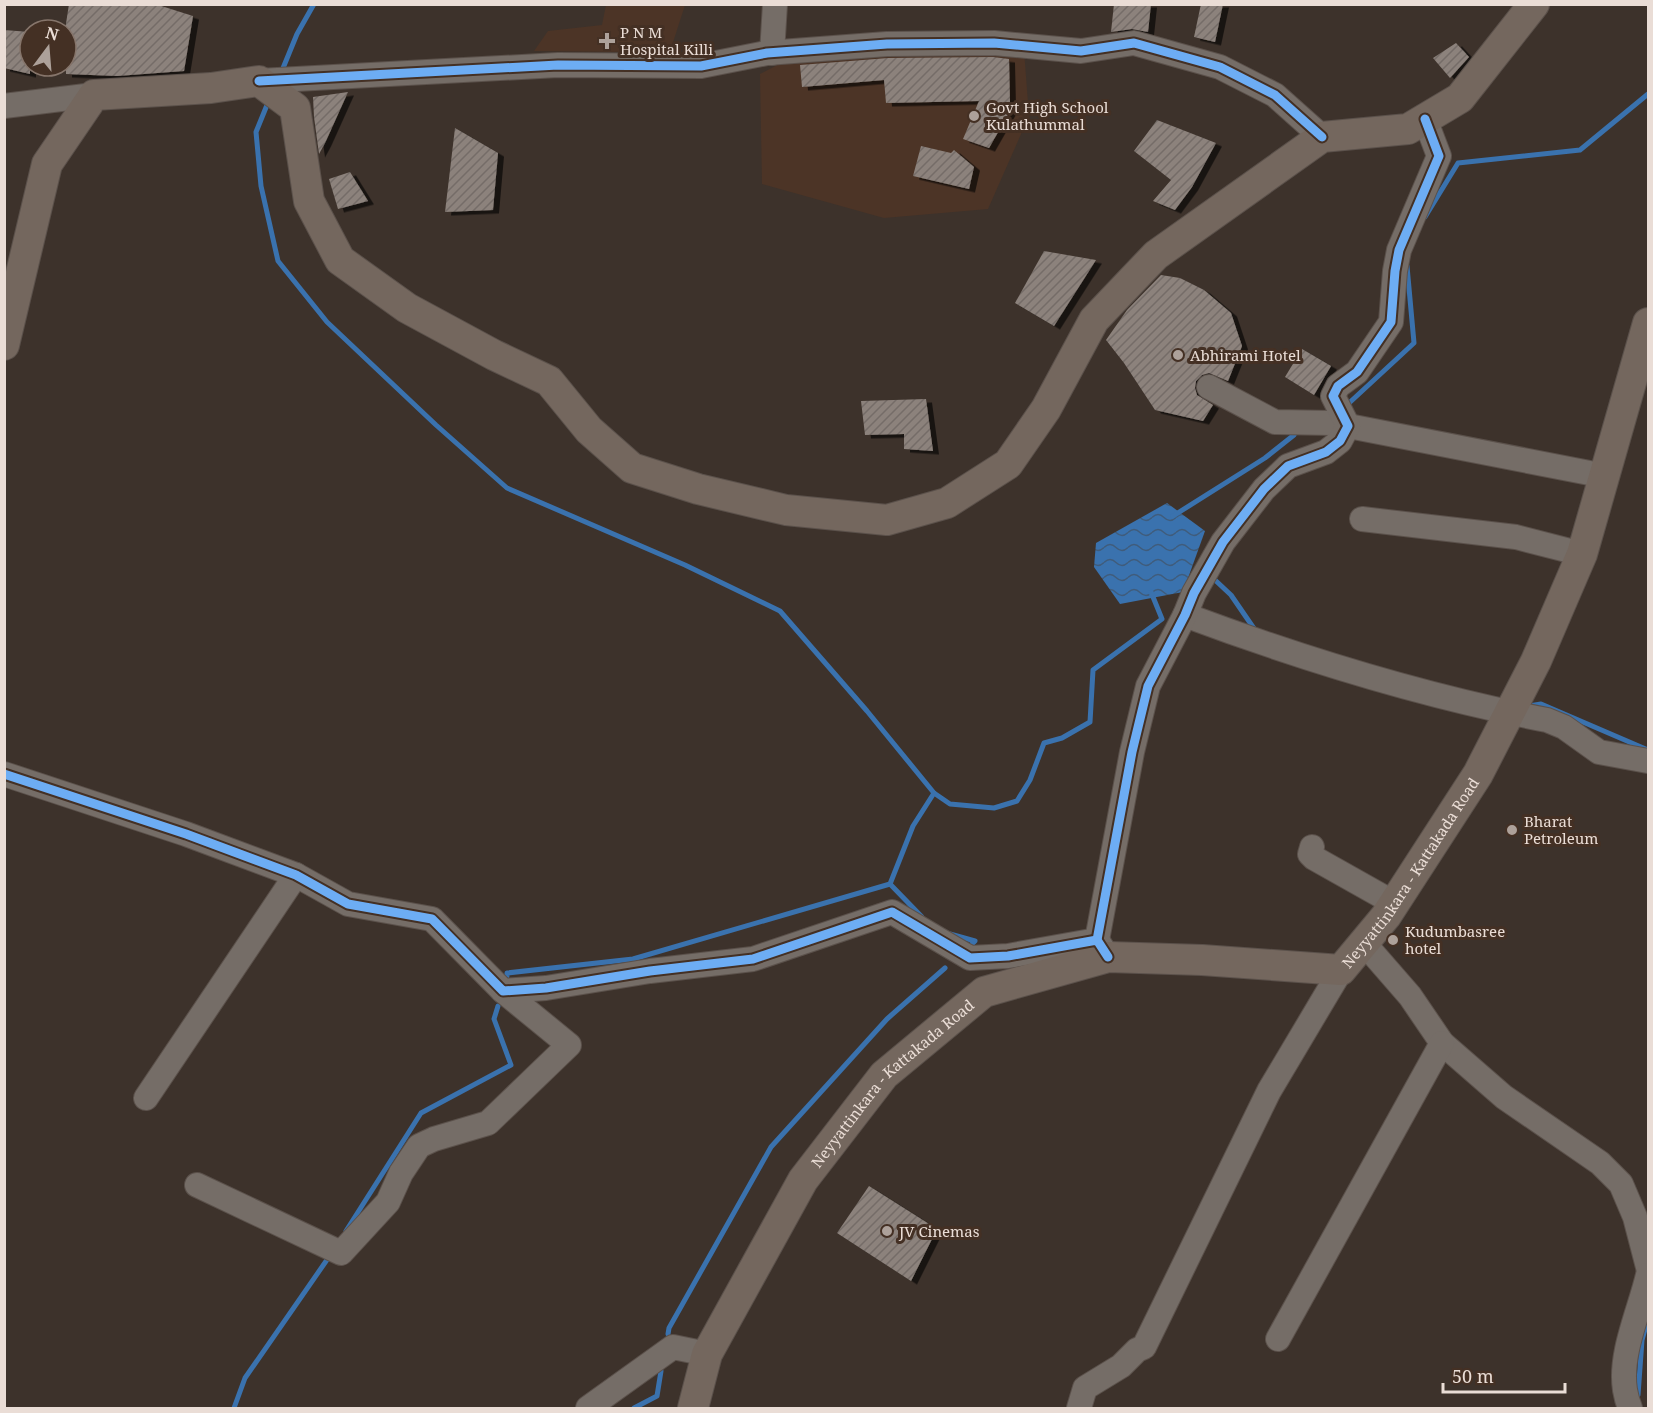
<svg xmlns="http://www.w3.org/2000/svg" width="1653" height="1413" font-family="'Noto Serif',serif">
<defs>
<pattern id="water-waves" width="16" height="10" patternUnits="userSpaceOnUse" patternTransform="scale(1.5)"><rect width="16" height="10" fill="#3a72ae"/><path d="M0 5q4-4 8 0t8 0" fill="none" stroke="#3f5c7c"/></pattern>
<pattern id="building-hatch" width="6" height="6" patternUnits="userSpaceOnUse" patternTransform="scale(1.5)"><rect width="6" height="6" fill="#8c827c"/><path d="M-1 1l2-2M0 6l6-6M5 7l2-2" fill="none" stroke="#746c67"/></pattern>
<filter id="shadow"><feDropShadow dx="6" dy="3.5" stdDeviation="0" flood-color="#0009"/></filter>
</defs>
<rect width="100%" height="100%" fill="#3d322b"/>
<g fill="#4c3426">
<polygon points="606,5 685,5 668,58 628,52 534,51 548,31 602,25"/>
<polygon points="1024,50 1029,116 988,209 884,218 762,184 760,74 791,58"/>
</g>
<polygon fill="url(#water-waves)" points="1167,503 1205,531 1183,592 1120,604 1094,567 1096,543"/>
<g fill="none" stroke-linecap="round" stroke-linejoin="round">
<g stroke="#3a72ae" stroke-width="5">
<polyline points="281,73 297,34 314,4"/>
<polyline points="267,105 256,132 261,186 278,261 327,322 436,425 507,488 685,565 780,611 867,711 934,793"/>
<polyline points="1425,217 1458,163 1580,150 1648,94"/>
<polyline points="1348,404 1414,343 1407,266"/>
<polyline points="1173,516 1265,458 1294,435"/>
<polyline points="1215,580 1231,595 1255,630"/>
<polyline points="1529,706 1541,704 1648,750"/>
<polyline points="890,884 922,917"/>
<polyline points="950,934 975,941 968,948"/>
<polyline points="507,976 507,973 633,959 890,884 913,826 934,793 950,804 994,808 1017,801 1030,780 1044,743 1062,738 1090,722 1093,670 1162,619 1151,592"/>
<polyline points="346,1231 421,1113 511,1065 494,1019 498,1006"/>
<polyline points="668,1334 669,1328 771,1147 887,1019 945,968"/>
<polyline points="1638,1395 1642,1340 1648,1318"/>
<polyline points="234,1408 245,1378 331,1254"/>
<polyline points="634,1408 657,1396 661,1371"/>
</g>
</g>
<g fill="url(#building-hatch)" filter="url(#shadow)">
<polygon points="69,4 155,4 193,16 184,71 117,76 66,74 65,30"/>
<polygon points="1114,4 1151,4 1148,32 1132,29 1111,32"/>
<polygon points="1201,4 1223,4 1215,42 1194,37"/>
<polygon points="4,30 30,32 30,74 4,68"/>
<polygon points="1456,43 1469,57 1450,78 1433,58"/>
<polygon points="993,57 1009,59 1010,103 1013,106 989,148 963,139 979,101 886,103 884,80 802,87 800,65 888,58"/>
<polygon points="348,92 325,143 319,154 314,117 313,97"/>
<polygon points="1157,120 1216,143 1192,187 1175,210 1153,201 1171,180 1134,151"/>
<polygon points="455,128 498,153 493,210 445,212"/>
<polygon points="921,146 951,153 954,150 974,167 969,189 913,176"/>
<polygon points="350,172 368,201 338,209 329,179"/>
<polygon points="1044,251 1096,260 1054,326 1015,303"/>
<polygon points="1161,275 1180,278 1204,290 1231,313 1242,346 1228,381 1209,373 1202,375 1196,381 1195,388 1197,395 1213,405 1203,421 1155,410 1124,363 1106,340 1127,310"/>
<polygon points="1302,349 1331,366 1314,395 1285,377"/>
<polygon points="926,399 933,451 904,449 904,434 865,435 861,401"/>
<polygon points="869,1186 937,1229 911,1281 837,1233"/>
</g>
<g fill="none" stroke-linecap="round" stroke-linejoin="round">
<g stroke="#5b514b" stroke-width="26">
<g id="minor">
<polyline points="772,53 775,4"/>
<polyline points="259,81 558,65 701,66 767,53 887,44 994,43 1081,51 1134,43 1220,67 1275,95 1322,137"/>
<polyline points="4,106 94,95"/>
<polyline points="1209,387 1275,422 1333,423 1605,476"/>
<polyline points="1362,519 1516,537 1582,554"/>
<path d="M1185 615C1303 659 1423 696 1547 720L1564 727 1599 752 1648 761"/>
<polyline points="4,774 186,834 296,875 348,904 432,919 503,991 546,988 650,971 753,959 892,912 970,958 1008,956 1097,940 1108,957"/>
<polyline points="1312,847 1310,854 1314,858 1394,903"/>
<polyline points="1097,940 1132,752 1148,686 1185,615 1194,593 1223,542 1264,489 1288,466 1326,452 1340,441 1348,426 1333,396 1338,386 1357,372 1391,322 1395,271 1399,250 1439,156 1425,119"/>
<polyline points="1363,942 1410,996 1442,1043 1504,1097 1600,1163 1621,1184 1635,1217 1648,1267"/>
<polyline points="146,1098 296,875"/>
<polyline points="197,1185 341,1253 388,1202 401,1173 419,1146 434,1139 488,1123 569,1045 503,991"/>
<polyline points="1278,1339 1442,1043"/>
<polyline points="588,1408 673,1347 707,1354"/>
<polyline points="1079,1408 1085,1388 1121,1366 1137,1350 1144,1347 1269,1091 1341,970"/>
<path d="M1630 1408C1628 1403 1626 1396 1625 1390 1619 1354 1640 1310 1648 1275"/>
</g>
</g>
<g stroke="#5b514b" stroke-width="32">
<g id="major">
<polyline points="4,345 47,164 94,95 211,88 259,81 295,108 309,201 340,260 407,308 494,355 549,381 589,430 632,468 698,489 786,510 887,520 947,503 1008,464 1046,409 1094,320 1156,255 1322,137 1408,129 1460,98 1534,4"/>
<path id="s1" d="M693 1408 707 1354 803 1180 884 1075 984 992 1108 957 1202 960 1341 970 1386 916 1478 774 1536 661 1582 554 1648 323"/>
</g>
</g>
<use href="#minor" stroke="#756d67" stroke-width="24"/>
<use href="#major" stroke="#74675e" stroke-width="30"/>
<g stroke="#443024" stroke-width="13">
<g id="cycleway">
<polyline points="259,81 558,65 701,66 767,53 887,44 994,43 1081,51 1134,43 1220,67 1275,95 1322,137"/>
<polyline points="4,774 186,834 296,875 348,904 432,919 503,991 546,988 650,971 753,959 892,912 970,958 1008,956 1097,940 1108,957"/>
<polyline points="1097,940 1132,752 1148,686 1185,615 1194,593 1223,542 1264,489 1288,466 1326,452 1340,441 1348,426 1333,396 1338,386 1357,372 1391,322 1395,271 1399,250 1439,156 1425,119"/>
</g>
</g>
<use href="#cycleway" stroke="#6dadf4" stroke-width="9"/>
</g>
<g fill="#ada19a" stroke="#443024" stroke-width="2">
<path d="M604 32h6v6h6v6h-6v6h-6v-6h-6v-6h6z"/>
<circle cx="974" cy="116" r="6"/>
<circle cx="1178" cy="355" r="6"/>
<circle cx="1512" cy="830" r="6"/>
<circle cx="1393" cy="940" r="6"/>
<circle cx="887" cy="1231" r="6"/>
</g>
<g text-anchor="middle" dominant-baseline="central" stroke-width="6" stroke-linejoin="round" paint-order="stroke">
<g font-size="15" fill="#eaddd6" stroke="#443024" text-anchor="start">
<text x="620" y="32">P N M<tspan x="620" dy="17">Hospital Killi</tspan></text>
<text x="986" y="107">Govt High School<tspan x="986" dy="17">Kulathummal</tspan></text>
<text x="1190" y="355">Abhirami Hotel</text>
<text x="1524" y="821">Bharat<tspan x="1524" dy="17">Petroleum</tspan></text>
<text x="1405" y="931">Kudumbasree<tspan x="1405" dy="17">hotel</tspan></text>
<text x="899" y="1231">JV Cinemas</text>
</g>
<g font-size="15" fill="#eaddd6" stroke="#443024">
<text stroke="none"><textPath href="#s1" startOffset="999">Neyyattinkara - Kattakada Road</textPath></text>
<text stroke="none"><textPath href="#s1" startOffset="387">Neyyattinkara - Kattakada Road</textPath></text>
</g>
</g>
<rect width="1653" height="1413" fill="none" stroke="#eaddd6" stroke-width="12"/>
<g transform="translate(48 48) rotate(16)"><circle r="28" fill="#443024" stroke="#86756b" stroke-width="1.5"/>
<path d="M0-4.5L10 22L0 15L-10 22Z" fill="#ada19a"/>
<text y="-9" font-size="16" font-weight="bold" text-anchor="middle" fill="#eaddd6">N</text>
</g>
<path d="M1443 1383v9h122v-9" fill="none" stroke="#eaddd6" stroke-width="3"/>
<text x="1452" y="1383" font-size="18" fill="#eaddd6" stroke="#443024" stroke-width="4.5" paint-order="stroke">50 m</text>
</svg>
